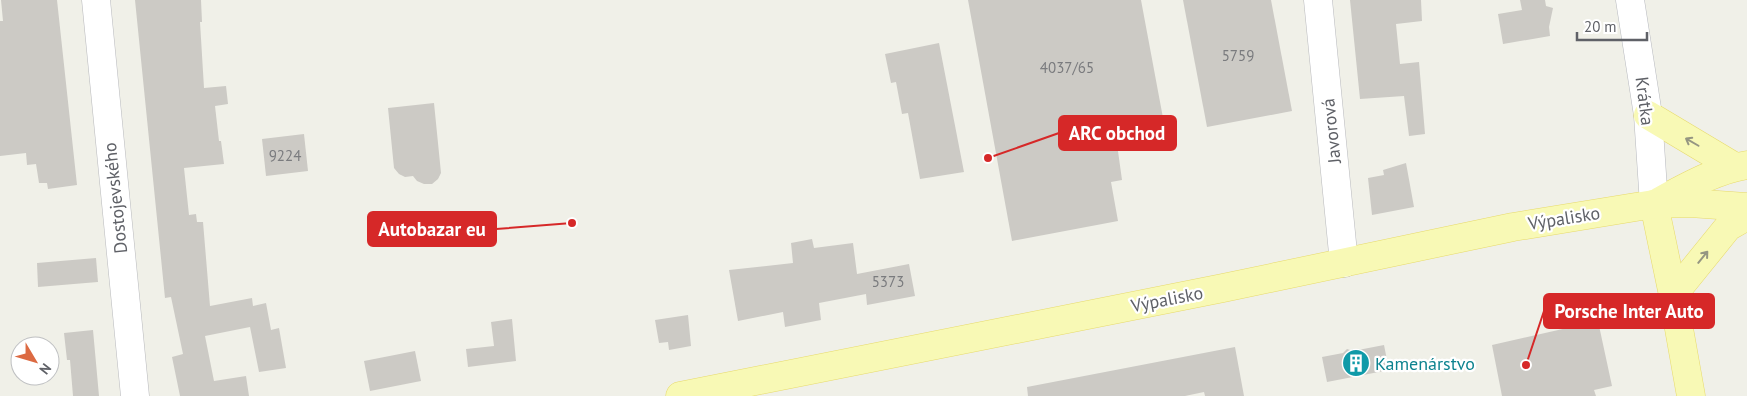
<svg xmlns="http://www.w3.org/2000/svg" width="1747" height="396" font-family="'PT Sans',sans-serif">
<rect width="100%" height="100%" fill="#f0f0e8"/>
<g fill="#cccac5">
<polygon points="1,0 57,0 77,185 48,189 47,183 39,183 36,164 27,165 26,153 0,156 0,21 3,21"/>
<polygon points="135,0 201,0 202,22 200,22 204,88 226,86 228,104 215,106 219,141 221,141 224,164 184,168 189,215 196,214 197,222 203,222 210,306 252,298 253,306 266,303 271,330 279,328 286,368 259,372 250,327 205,336 214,381 246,376 249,396 180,396 172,357 183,354 171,297 165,298"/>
<polygon points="968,0 1141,0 1166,134 1117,144 1122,180 1111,182 1118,221 1012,241"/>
<polygon points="1183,0 1271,0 1292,111 1207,127"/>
<polygon points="1350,0 1421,0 1422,21 1396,24 1400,64 1419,62 1425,134 1409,136 1404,96 1360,99"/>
<polygon points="1520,0 1545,0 1546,6 1553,8 1549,27 1550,36 1503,44 1498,14 1522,10"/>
<polygon points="939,43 964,172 920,179 908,113 902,114 896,82 891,83 885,54"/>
<polygon points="434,103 441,173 438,179 432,184 424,184 417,181 413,176 405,177 399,174 394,168 388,108"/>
<polygon points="304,134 308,171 266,176 262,139"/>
<polygon points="1406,163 1414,207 1372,215 1368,178 1384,175 1383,170"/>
<polygon points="812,239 814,248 853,243 857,274 909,264 915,296 867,305 866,294 819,303 821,320 785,327 783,312 738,321 729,270 793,263 791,243"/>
<polygon points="96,258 98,282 38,287 37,263"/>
<polygon points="688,315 691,346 669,350 668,342 659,343 655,320"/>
<polygon points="512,319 516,361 468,367 466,349 494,346 491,322"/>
<polygon points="1598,321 1612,386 1594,390 1596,396 1502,396 1492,345"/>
<polygon points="93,330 99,396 73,396 70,360 67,360 64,333"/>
<polygon points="1384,345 1389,370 1327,382 1322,357 1343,353 1347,349 1353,351"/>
<polygon points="1235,347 1244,396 1205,396 1204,392 1185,396 1028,396 1027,387"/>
<polygon points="415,351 421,381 370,391 364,361"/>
</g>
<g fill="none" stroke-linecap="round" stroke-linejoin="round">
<g stroke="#b8b9bd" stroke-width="29">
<g id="minor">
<polyline points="96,0 135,396"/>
<polyline points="1318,0 1344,263"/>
</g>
</g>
<g stroke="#b6b8be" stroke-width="29">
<polyline id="secondary" points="1630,0 1648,115 1654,204"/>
</g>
<g stroke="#e7da6b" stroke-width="29">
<g id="primary">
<polyline points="1648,115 1735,167"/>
<path d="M1660 201C1686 187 1718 169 1747 165"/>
<polyline points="1654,204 1673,295 1691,396"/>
<polyline points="1673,295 1728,227 1747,216"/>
<polyline points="680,396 1223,288 1513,227 1654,204 1690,203 1747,207"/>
</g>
</g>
<use href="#minor" stroke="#fff" stroke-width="28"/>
<use href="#secondary" stroke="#fff" stroke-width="28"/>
<use href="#primary" stroke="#f8f9b5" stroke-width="28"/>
</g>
<defs><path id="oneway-shaft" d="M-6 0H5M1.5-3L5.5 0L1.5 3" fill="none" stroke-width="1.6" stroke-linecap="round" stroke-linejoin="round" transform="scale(1.25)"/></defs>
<g stroke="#959682">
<use href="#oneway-shaft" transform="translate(1692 142) rotate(-150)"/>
<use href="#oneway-shaft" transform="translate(1703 257) rotate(-51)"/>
</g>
<defs>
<g id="building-disc" transform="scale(1.4375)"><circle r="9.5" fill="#0f9aa8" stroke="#fff"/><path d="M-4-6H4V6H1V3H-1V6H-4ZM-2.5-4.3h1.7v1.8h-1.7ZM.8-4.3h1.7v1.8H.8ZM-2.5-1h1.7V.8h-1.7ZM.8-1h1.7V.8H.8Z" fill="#fff"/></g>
</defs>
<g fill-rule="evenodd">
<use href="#building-disc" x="1356" y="363"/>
</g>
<g text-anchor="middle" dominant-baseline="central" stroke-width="4.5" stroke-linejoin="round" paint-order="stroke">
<g font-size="15" fill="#7a7b7e">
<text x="1238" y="55">5759</text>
<text x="1067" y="67">4037/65</text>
<text x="285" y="155">9224</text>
<text x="888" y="281">5373</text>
</g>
<g font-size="18" fill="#5f6167" stroke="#fff">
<text transform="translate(1645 101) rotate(83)">Krátka</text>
<text transform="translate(1331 131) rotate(-96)">Javorová</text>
<text transform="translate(115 198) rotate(-96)">Dostojevského</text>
<text transform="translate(1564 218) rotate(-9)">Výpalisko</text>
<text transform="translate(1167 299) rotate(-11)">Výpalisko</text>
</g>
<g font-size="18" fill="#0d838f" stroke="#fff" text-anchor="start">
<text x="1375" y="363">Kamenárstvo</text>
</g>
</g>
<path fill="none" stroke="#d62828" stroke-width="2" d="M988 158L1059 133M572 223L496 229M1526 365L1544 311"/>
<g fill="#d62828" stroke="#fff" stroke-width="2">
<circle cx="988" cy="158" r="5"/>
<circle cx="572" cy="223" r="5"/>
<circle cx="1526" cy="365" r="5"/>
</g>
<g fill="#d62828" stroke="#d62828" stroke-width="2">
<rect x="1059" y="116" width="117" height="34" rx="5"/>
<rect x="368" y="212" width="128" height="34" rx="5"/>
<rect x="1544" y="294" width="170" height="34" rx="5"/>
</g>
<g font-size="19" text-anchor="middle" font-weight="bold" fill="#fff">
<text x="1117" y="140">ARC obchod</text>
<text x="432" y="236">Autobazar eu</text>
<text x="1629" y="318">Porsche Inter Auto</text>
</g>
<g transform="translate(35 361) rotate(128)"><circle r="24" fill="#ffffff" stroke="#bfc0c2"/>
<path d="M0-4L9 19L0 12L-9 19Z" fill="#dc6a42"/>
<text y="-8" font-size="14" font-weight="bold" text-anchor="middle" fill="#5f6167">N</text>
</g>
<path d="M1577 32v8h70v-8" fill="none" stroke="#5f6167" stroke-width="2.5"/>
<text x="1584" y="32" font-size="15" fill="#5f6167" stroke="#ffffff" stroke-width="4" paint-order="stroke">20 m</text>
</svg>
